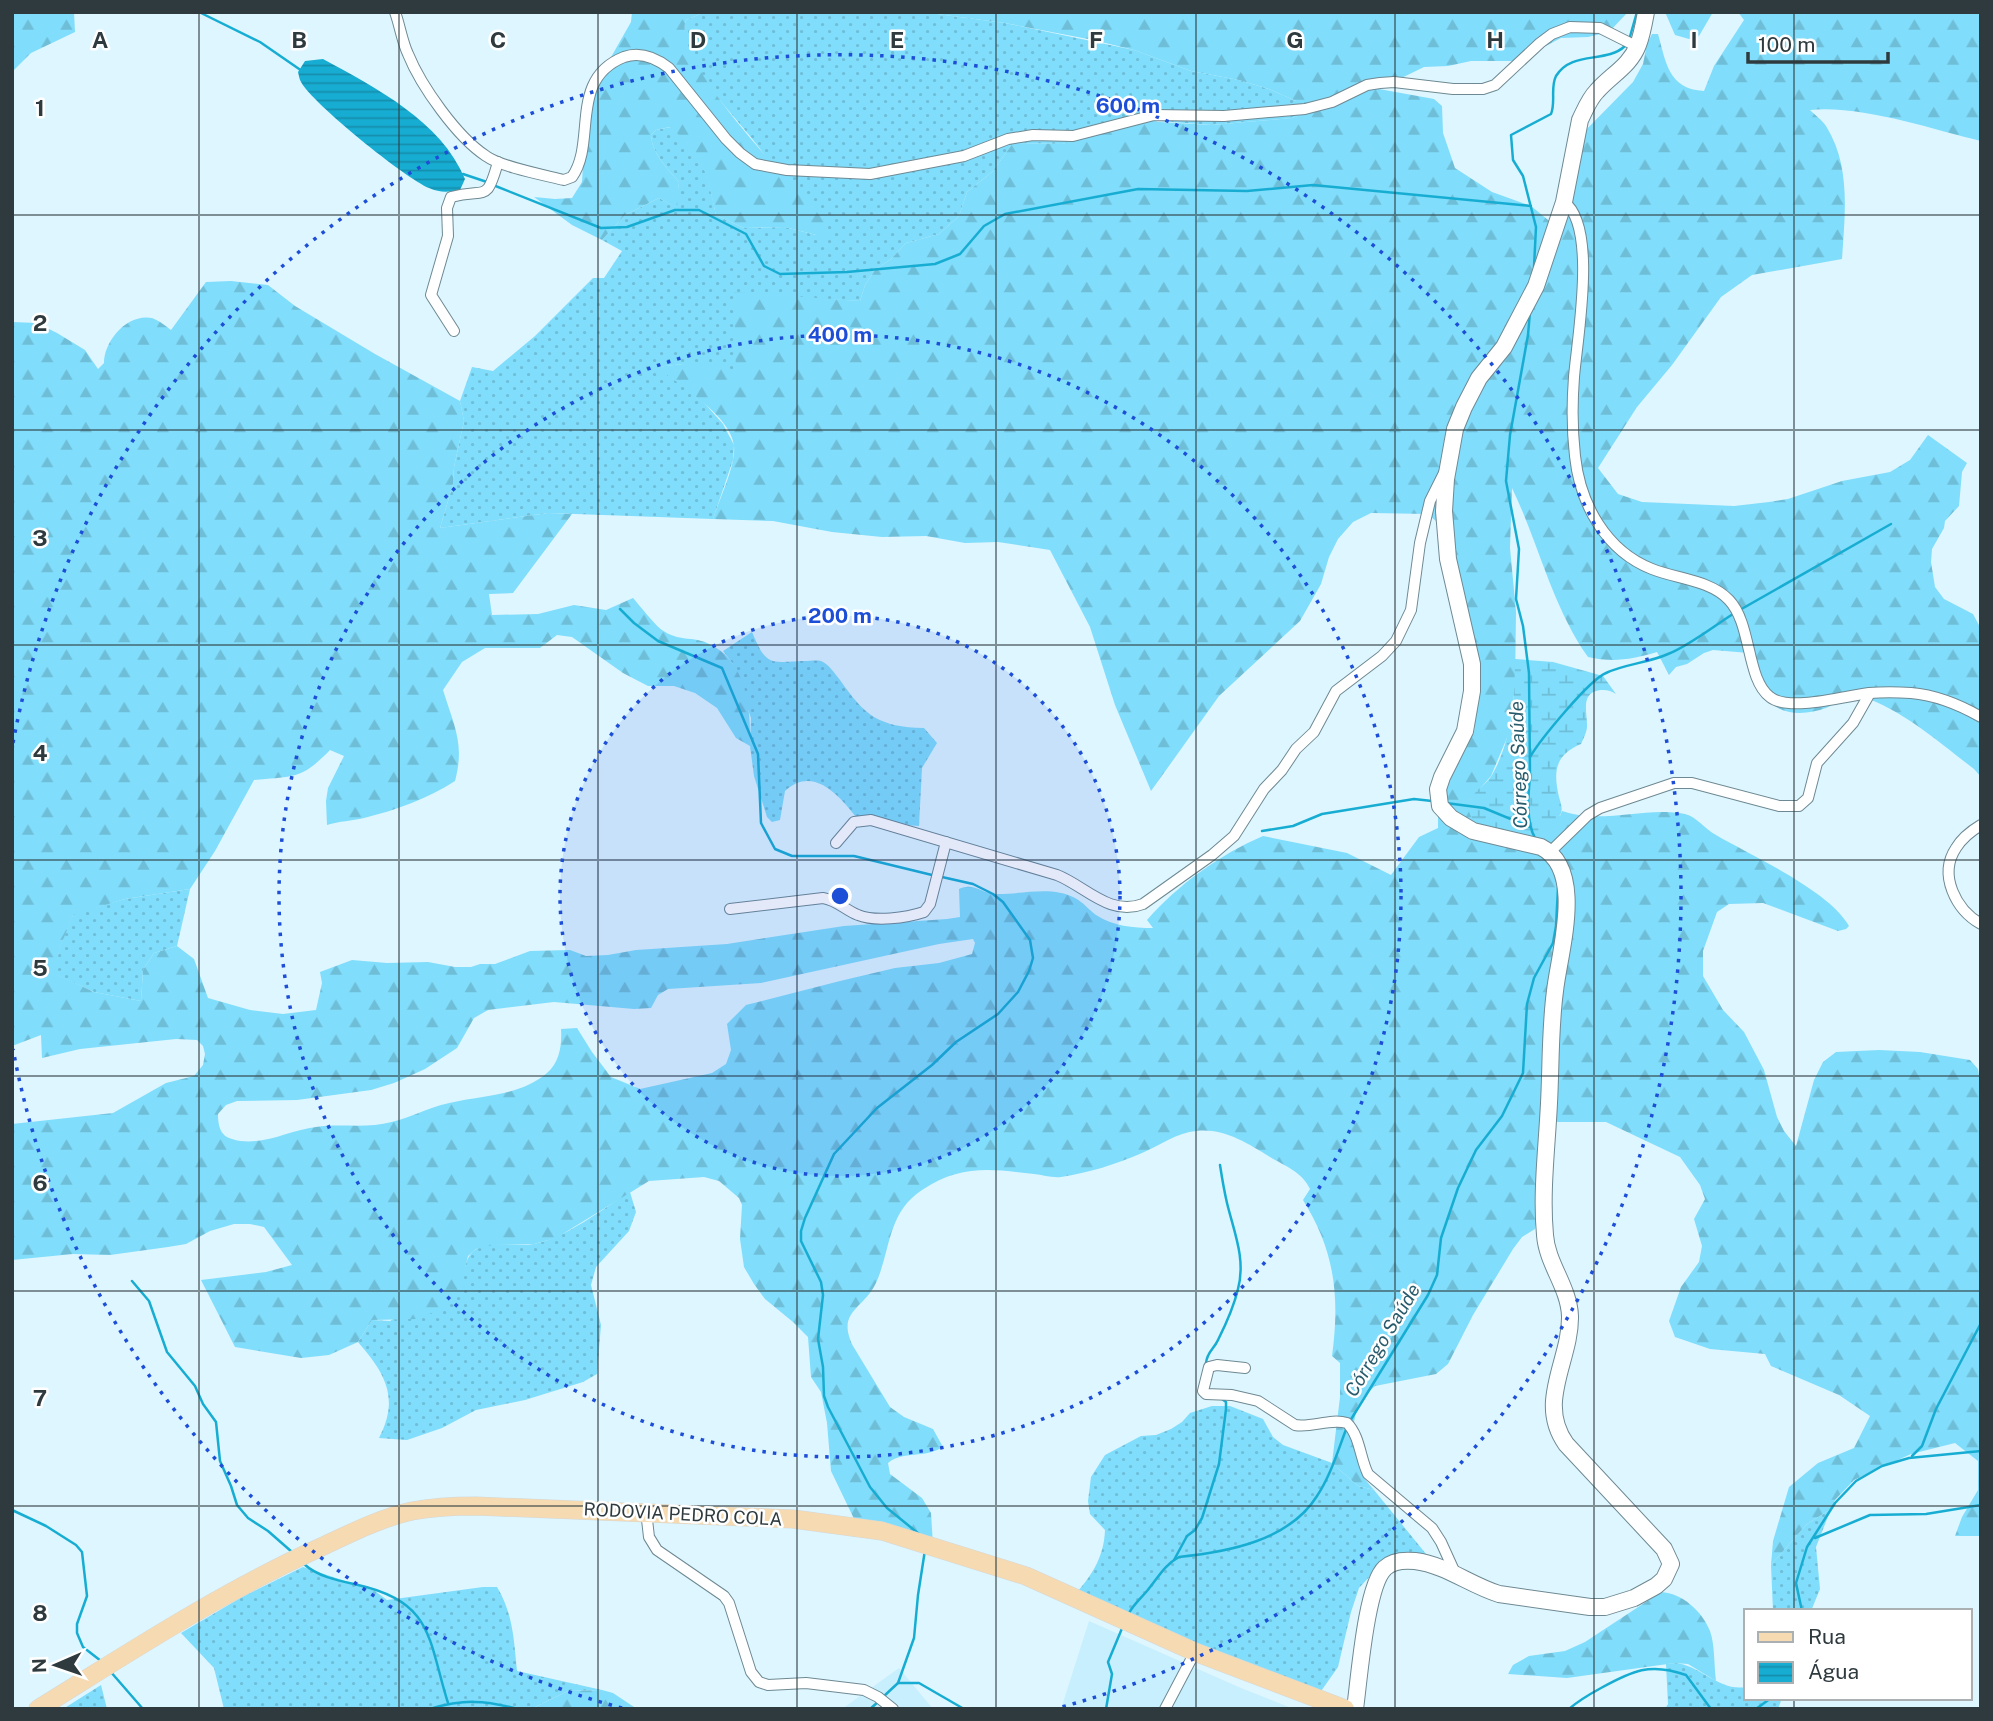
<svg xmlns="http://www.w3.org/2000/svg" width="1993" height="1721" font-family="'Public Sans',sans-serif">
<defs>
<pattern id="grass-dots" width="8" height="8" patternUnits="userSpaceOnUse" patternTransform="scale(1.75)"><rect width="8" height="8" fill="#80ddfb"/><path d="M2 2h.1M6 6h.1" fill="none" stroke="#6fbed8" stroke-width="1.8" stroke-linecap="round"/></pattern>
<pattern id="forest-firs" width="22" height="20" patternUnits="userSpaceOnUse" patternTransform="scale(1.75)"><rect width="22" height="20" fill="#80ddfb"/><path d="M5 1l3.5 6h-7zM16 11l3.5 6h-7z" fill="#6fbed8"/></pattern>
<pattern id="wetland-marsh" width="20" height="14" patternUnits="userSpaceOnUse" patternTransform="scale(1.75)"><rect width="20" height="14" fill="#80ddfb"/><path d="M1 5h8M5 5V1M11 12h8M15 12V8" fill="none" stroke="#6fbed8"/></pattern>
<pattern id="water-rules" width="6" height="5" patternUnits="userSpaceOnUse" patternTransform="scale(1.75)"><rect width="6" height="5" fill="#17add2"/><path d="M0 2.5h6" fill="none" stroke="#158eac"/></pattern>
</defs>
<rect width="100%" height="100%" fill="#def6ff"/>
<g fill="#c8effd">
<polygon points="1089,1621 1241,1688 1294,1709 1061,1709"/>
<polygon points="899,1668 933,1709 842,1709"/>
</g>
<g fill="url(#grass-dots)">
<path d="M705 12H922L1005 23 1134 50 1191 71 1239 80 1269 89 1296 101 1345 99 1292 118 1212 125 1158 121 1062 144 1013 143 992 172 967 192 959 216 939 234 906 243 891 259 875 270 865 285 860 301 805 298 736 378 683 364 657 367 700 398 723 424 734 445 733 460 713 519 548 513 440 528 453 484 454 467 464 421 460 401 472 367 493 371 535 336 593 278H604L622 251 602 240 625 215 659 198 676 207 679 182C668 169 652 154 651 135L656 130 671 127C705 157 707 172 716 215L744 228 785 227 816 235C798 208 782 180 763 153 744 124 672 58 686 20Z"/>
<path d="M752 632C767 668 770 662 805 661 809 661 817 660 821 661 829 664 835 674 840 680 865 716 879 727 924 728L937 743 922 768 919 826 860 822C843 800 815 763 785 791L780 820 772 822 767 817 754 776 750 746 751 718 733 664 723 651Z"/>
<path d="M190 889 177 946 154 953 143 970 141 1001 94 992 57 975C54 952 66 935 73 914L125 899Z"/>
<path d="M630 1192 636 1212 629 1231 596 1267 591 1285 601 1325 597 1374 583 1382 525 1400 476 1410 442 1428 407 1440 379 1438C400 1398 385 1373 358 1342L372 1320 390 1321 463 1274C466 1265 467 1255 475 1250 491 1240 516 1247 534 1244 566 1238 602 1209 630 1192Z"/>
<path d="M1212 1406H1230L1263 1419 1273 1437 1283 1445 1332 1463 1358 1486 1374 1490 1435 1565 1383 1562 1359 1588 1351 1612 1338 1667 1312 1704 1072 1598C1090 1578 1104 1559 1105 1530L1090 1514 1088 1501 1091 1477 1105 1455 1141 1436 1156 1435 1171 1429 1182 1422 1190 1413Z"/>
<polygon points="1831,1509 1816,1547 1820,1589 1811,1611 1773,1611 1771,1565 1807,1524"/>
<path d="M303 1567 375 1591 387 1600 483 1587H497C513 1613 514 1641 517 1671L602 1690 568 1691 531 1709H224L214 1668 181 1633 242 1597Z"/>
<path d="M1675 1663C1700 1665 1720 1692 1746 1687V1698H1782L1778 1709H1665L1668 1704 1666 1664Z"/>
<polygon points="101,1685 107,1709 63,1709"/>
</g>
<g fill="url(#forest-firs)" fill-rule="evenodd">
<polygon points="17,12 74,12 75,32 31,53 12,72 12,15"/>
<path d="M632 12H705L686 20C670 63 798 190 828 224V238L785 227 744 228 716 215C706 172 705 157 670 127L656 130 651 135C652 154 668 169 679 182L677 208 659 198 625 215 602 240 572 225 534 197 555 199 572 198 582 182 587 93 602 73 631 22Z"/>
<path d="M922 12H1628L1609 32 1588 37 1561 38 1517 61H1471L1448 66 1424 67 1379 89 1434 99 1442 106 1443 133 1455 168 1492 192 1531 206 1553 224 1580 136 1633 82 1643 64 1647 44 1652 34H1658C1666 62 1668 89 1704 91L1714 66 1744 20 1738 12H1981V141C1930 129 1862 105 1810 110 1815 115 1822 120 1826 126 1851 166 1845 213 1842 259L1752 275 1721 297 1672 365 1637 407 1598 468 1618 494 1642 502 1734 506 1769 502 1788 499 1842 481 1890 472 1910 460 1928 435 1967 463 1962 472 1959 506 1945 521 1944 528 1932 549 1931 562 1935 587 1944 599 1973 614 1981 629V777L1974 769C1940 743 1903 710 1861 696 1847 692 1838 703 1826 708 1807 715 1780 717 1767 698 1758 687 1754 667 1749 653L1713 650 1704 653 1687 664 1676 667 1669 675 1657 652C1633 659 1613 663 1588 657 1552 606 1539 544 1512 488L1510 548 1516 612 1515 686 1509 733 1491 776 1470 800 1560 816 1562 811C1603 825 1644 806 1685 814 1697 817 1706 830 1716 835 1752 856 1830 891 1849 926L1846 929 1838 931 1763 903 1729 904 1717 912 1703 951V976L1723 1010 1744 1032 1764 1070 1777 1117 1784 1131 1796 1146 1814 1080 1823 1062 1836 1052 1879 1050 1920 1052 1970 1060 1978 1069 1981 1089V1536H1955L1962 1517 1978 1490V1461L1955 1443 1911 1454 1854 1480 1835 1500 1831 1509 1807 1524 1771 1565 1773 1541 1789 1487 1818 1463 1854 1448 1870 1416 1839 1395 1771 1366 1765 1354 1710 1349 1675 1337 1669 1321 1681 1287 1699 1262 1702 1246 1694 1219 1705 1199 1700 1185 1680 1157 1606 1122H1555L1535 1229 1522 1237 1513 1249 1473 1315 1448 1364 1436 1374 1375 1386 1364 1396 1357 1407 1353 1427 1360 1459 1363 1477 1374 1490 1358 1486 1332 1463 1340 1397V1363L1332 1356C1340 1297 1335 1251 1303 1200L1310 1189C1302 1172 1285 1166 1270 1157 1247 1143 1224 1128 1196 1131 1178 1132 1159 1146 1142 1153 1117 1164 1088 1173 1061 1177 1052 1178 1043 1175 1034 1174 991 1169 961 1164 922 1190 887 1213 891 1250 876 1283 863 1310 836 1311 853 1346L890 1407 904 1417 933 1429 943 1447C924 1459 904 1450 888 1463L890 1474 922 1498 931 1513 933 1545 857 1525 831 1471 827 1423 821 1392 811 1377 808 1337 793 1322 765 1299 754 1284 744 1267 740 1239 742 1205 739 1198 719 1181 704 1177 649 1181 556 1238 534 1244 494 1245 476 1249 468 1256 459 1294 440 1310 415 1319 372 1320 358 1342 329 1355 301 1358 235 1347 201 1280 266 1272 292 1265 264 1227 250 1224H234L210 1231 186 1244 168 1247 110 1255 73 1254 12 1260V1124L113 1113 166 1083 194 1076 203 1065 205 1054 203 1046 197 1040 176 1039 80 1049 42 1058 41 1035 12 1046V322L37 323 57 333 85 350 98 369 104 363C104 341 127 313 152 318 158 320 166 326 171 330L206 282 231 281 268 285 295 306 375 354 460 401 464 421 454 467 453 484 440 528 548 513 572 514 513 593 489 594 492 615 538 614 574 605 606 610 633 598C640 606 655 625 662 630 679 642 692 636 707 643 747 660 751 708 750 746L736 738 717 708 695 693 674 686H648L623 673 572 637 557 635 540 648H485L462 662 443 690C454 726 465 744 455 781 427 799 396 810 364 818 352 821 339 821 327 825L326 801 328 788 344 756 330 750C301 780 294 776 254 780L215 851 190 889 125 899 73 915C66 936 54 952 58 975L94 992 141 1001 143 970 154 953 177 946 194 959 208 998 250 1010 283 1014 316 1010 322 983 320 972 352 960 387 963 428 962 455 967H471L480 964H495L530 951 570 950 586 956 608 955 636 950 727 944 844 926 947 919 960 917 959 889C973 882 981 893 995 894 1020 895 1051 885 1075 898 1083 902 1089 910 1096 915 1113 926 1133 928 1153 928L1147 920C1179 884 1219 855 1263 836L1347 853 1391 875 1419 837 1438 828V814L1450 777 1474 732 1477 701 1438 523 1428 514 1371 513 1353 522 1338 539 1329 557 1321 584 1300 621 1219 696 1151 791 1115 705 1090 627 1050 550 998 542 965 543 926 536 882 537 832 532 773 521 713 519C719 500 736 465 734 446 732 417 678 383 656 367L683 364 717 365 736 377 734 292 860 301 865 285 875 270 891 259 906 243 939 234 959 216 967 192 992 172 1013 143 1062 144 1142 121 1212 125 1292 118 1338 101 1318 104 1296 101 1269 89 1239 80 1191 71 1134 50 1093 40 1005 23ZM973 939 975 943 972 954 939 963 895 968 840 981 746 1005 727 1024 731 1050 726 1064 712 1073 640 1089 611 1077 592 1052 577 1028 561 1029C562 1044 560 1062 547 1073 518 1098 476 1095 441 1105 418 1112 398 1123 375 1125 355 1127 335 1124 316 1127 289 1130 260 1148 232 1139 220 1136 218 1125 218 1114L226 1105 237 1101 297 1100 371 1090 394 1083 425 1069 457 1048 474 1018 488 1010 554 1002 634 1009 651 1008 658 995 668 989 761 983 939 944Z"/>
<polygon points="1665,12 1713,12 1699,36 1689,39 1675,35"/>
<path d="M1661 1592C1682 1593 1702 1611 1710 1631 1715 1645 1714 1666 1716 1681L1688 1664 1675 1663 1567 1678 1508 1674 1513 1665 1529 1656 1565 1651 1585 1642Z"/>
<polygon points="602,1690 613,1693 637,1709 531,1709 568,1691"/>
</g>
<path fill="url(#wetland-marsh)" d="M1515 659 1553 662 1603 676 1616 694C1610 690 1606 690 1600 690 1579 693 1588 714 1587 728 1586 734 1583 739 1581 744 1555 755 1553 771 1559 797 1560 801 1563 808 1561 813 1560 817 1554 821 1550 824 1523 846 1510 836 1479 829 1473 820 1465 811 1470 800 1475 790 1487 784 1492 775 1512 740 1515 698 1515 659Z"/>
<path fill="url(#water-rules)" d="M323 59C376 88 441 121 465 179L460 190C449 192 440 193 429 188 405 178 313 104 301 82 299 79 299 75 298 72L305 61Z"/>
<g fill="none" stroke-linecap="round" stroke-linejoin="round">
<g stroke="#17add2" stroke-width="2.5">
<polyline points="199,12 260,42 302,71"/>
<polyline points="1629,40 1637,12"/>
<polyline points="463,174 487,182"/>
<polyline points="493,185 601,228 627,227 675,210 699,210 746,234 764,266 780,274 847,272 935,264 960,254 984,226 1005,214 1138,189 1247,191 1313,185 1531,206"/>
<path d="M1534 267 1536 227 1523 176 1513 160 1511 135 1551 114C1556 102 1550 88 1556 76 1572 50 1606 64 1625 46"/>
<path d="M1530 312 1528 335 1510 435 1506 481 1519 549 1516 599 1523 626 1529 673 1530 777C1528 796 1526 822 1535 838"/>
<polyline points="620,609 634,623 658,641 722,668 758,754 761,823 775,849 792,856 854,856 932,875"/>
<polyline points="1738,611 1891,524"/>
<path d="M1530 757C1540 740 1589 680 1606 673 1625 664 1648 663 1668 654 1687 647 1714 626 1733 614"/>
<polyline points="1446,803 1484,808 1530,827"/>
<polyline points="1262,831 1293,826 1322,814 1414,799 1432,801"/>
<polyline points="132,1281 149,1301 167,1352 195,1386 203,1404 216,1422 220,1461 231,1486 237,1505 248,1518 268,1531 292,1552"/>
<path d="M1206 1363C1207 1352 1214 1349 1218 1340 1226 1324 1234 1306 1238 1289 1246 1259 1234 1232 1227 1203 1224 1190 1222 1178 1220 1165"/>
<polyline points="1350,1421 1428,1295 1437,1275 1441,1238 1458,1188 1476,1150 1502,1116 1523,1073 1527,1004 1534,978 1553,943 1556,926 1558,888"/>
<polyline points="1912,1456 1922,1446 1936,1409 1981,1323"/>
<polyline points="12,1510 46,1526 76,1545 82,1552 87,1596 77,1624 77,1633 83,1647 101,1661"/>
<polyline points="919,1534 887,1508 870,1487 828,1407 824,1396 823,1367 818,1339 823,1295 821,1282 801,1241 801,1231 805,1218 834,1154 877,1108 932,1065 956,1042 998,1014 1018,992 1029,971 1033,958 1030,940 1003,902 993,894 973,884 942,877"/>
<polyline points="1815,1538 1870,1515 1926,1514 1981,1505"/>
<polyline points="1174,1560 1187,1536 1195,1530 1202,1518 1219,1464 1226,1409 1226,1402 1222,1399"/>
<path d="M304 1564C318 1577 340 1581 358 1585 434 1602 428 1640 448 1703"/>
<polyline points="1802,1611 1796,1583 1807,1547 1835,1503 1856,1481 1882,1466 1909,1458 1981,1451"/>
<path d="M1129 1613C1134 1604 1140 1599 1147 1591 1158 1578 1164 1565 1179 1557 1227 1552 1289 1541 1317 1496 1331 1475 1338 1450 1347 1427"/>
<polyline points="110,1671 143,1709"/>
<polyline points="898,1683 914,1638 918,1595 925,1550"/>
<polyline points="883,1697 898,1683 919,1683 964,1709"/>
<path d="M430 1709C463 1699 485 1700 518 1709"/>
<polyline points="582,1709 596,1709"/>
<polyline points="870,1709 878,1702"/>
<polyline points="1106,1709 1112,1674 1108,1662 1123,1626"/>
<path d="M1569 1709C1579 1700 1590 1694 1601 1688 1632 1671 1650 1662 1686 1675L1711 1709"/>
<polyline points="1756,1709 1771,1698"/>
</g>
<g stroke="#6e8993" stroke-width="12">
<g id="street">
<path d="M395 12C400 26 402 41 408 54 421 86 457 137 486 156 501 167 544 175 564 180L572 177C597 142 568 79 624 57 641 51 656 58 669 68L726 139 740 153 755 164 787 170 870 174 964 156 1008 139 1033 135 1073 136 1154 115 1224 116 1305 109 1332 102 1367 85 1380 83 1394 82 1453 89H1483L1495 85 1540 43 1552 34 1570 27 1600 28 1638 47"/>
<path d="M1564 202C1598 226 1577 339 1574 377 1572 403 1572 430 1575 456 1580 504 1606 551 1652 569 1677 579 1710 580 1729 600 1752 624 1746 679 1770 697 1789 712 1845 696 1869 693 1882 692 1897 692 1911 693 1935 695 1960 705 1981 717"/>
<path d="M454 331 431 295 448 236 447 208 451 197C486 187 486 205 498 162"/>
<path d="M1981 825C1971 831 1962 838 1956 848 1938 875 1956 910 1981 924"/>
<path d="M836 843 854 822 871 820 1057 875C1085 886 1110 917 1143 904L1212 855 1234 836 1264 789 1282 770 1296 749 1314 732 1336 691 1382 656 1396 641 1411 610 1420 543 1430 501 1444 473"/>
<polyline points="1550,852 1588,815 1600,808 1674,783 1692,783 1779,806 1799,806 1808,798 1817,763 1853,723 1870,693"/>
<path d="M730 909 823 898C837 900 845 910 858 915 875 922 906 918 924 912L930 904 946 842"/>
<path d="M1245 1368 1217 1365 1209 1367 1203 1391 1206 1394 1232 1395 1258 1401 1295 1425C1312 1428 1330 1418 1347 1423 1360 1436 1360 1458 1368 1474L1432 1528 1441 1542 1456 1575"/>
<polyline points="646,1511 649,1537 657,1550 724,1596 729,1603 751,1672 759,1682 768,1685 806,1683 864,1690 878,1697 893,1709"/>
<polyline points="1165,1709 1195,1652"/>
</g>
</g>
<g stroke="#6e8993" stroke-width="18">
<path id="secondary" d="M1355 1709C1359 1681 1366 1585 1385 1568 1392 1561 1404 1560 1415 1561 1446 1565 1470 1585 1499 1594L1590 1607H1605L1634 1598 1656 1586 1664 1579 1671 1564 1664 1549 1566 1444C1536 1402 1571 1360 1570 1316 1569 1287 1547 1264 1545 1235 1541 1192 1547 1146 1549 1103 1551 1066 1550 1028 1555 991 1559 953 1586 870 1541 847L1473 831 1451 818 1440 806 1438 789 1442 777 1465 731 1472 691V664L1448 559 1444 511 1446 479 1455 429 1464 407 1479 378 1504 347 1536 286 1564 202 1580 120C1585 110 1589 99 1597 91 1611 75 1630 66 1638 45 1642 35 1644 23 1646 12"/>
</g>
<g stroke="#d5d8d8" stroke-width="19">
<path id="primary" d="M38 1709C130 1652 220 1593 319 1548 349 1534 380 1518 412 1511 433 1507 454 1506 476 1506L793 1519 882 1531 1026 1576 1195 1652 1345 1709"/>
</g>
<use href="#street" stroke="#fff" stroke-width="10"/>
<use href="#secondary" stroke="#fff" stroke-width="16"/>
<use href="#primary" stroke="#f6dab2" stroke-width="18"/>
</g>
<path fill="none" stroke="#2e3a3e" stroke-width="2" stroke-opacity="0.55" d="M199 12V1709M399 12V1709M598 12V1709M797 12V1709M996 12V1709M1196 12V1709M1395 12V1709M1594 12V1709M1794 12V1611M12 215H1981M12 430H1981M12 645H1981M12 860H1981M12 1076H1981M12 1291H1981M12 1506H1981M1794 1698V1709"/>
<circle cx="840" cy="896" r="280" fill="#1d4ed8" fill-opacity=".12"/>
<g fill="none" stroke="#1d4ed8" stroke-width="3.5" stroke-dasharray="3.5 7">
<circle cx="840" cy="896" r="280"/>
<circle cx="840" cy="896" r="561"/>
<path d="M622 1708A841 841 0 0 1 13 1049M13 743A841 841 0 1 1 1058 1708"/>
</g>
<g text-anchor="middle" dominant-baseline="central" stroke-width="5" stroke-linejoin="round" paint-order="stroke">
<g font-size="18" fill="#2e3a3e" stroke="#fff">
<text transform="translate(683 1514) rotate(3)">RODOVIA PEDRO COLA</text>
</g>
<g font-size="19" font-style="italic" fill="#285c6c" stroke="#fff">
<text transform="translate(1518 765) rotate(-92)">Córrego Saúde</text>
<text transform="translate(1382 1340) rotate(-59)">Córrego Saúde</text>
</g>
</g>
<g font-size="23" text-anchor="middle" font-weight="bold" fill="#2e3a3e" stroke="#fff" stroke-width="5" stroke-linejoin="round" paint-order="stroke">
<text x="100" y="48">A</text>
<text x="299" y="48">B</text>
<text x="498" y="48">C</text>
<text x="698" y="48">D</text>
<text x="897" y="48">E</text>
<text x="1096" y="48">F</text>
<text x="1295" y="48">G</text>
<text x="1495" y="48">H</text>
<text x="1694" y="48">I</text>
<text x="40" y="116">1</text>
<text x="40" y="331">2</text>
<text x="40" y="546">3</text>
<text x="40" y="761">4</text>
<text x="40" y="976">5</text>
<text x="40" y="1191">6</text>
<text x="40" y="1406">7</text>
<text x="40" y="1621">8</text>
</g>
<circle cx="840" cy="896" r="10" fill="#1d4ed8" stroke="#fff" stroke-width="3.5"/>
<g font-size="21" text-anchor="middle" font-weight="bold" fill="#1d4ed8" stroke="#fff" stroke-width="5" stroke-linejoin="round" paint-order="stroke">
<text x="1128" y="113">600 m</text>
<text x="840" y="342">400 m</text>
<text x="840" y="623">200 m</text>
</g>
<rect width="1993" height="1721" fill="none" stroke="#2e3a3e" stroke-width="28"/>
<rect x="1744" y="1609" width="228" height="91" fill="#ffffff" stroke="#abb0b2" stroke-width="2"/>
<rect x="1758" y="1632" width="35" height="10" fill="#f6dab2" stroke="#abb0b2" stroke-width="2"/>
<text x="1808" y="1644" font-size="21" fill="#2e3a3e">Rua</text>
<rect x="1758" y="1662" width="35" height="21" fill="url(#water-rules)" stroke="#abb0b2" stroke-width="2"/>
<text x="1808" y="1679" font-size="21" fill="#2e3a3e">Água</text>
<g transform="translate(56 1665) rotate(268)" stroke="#ffffff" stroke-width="5" paint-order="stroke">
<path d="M0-5L12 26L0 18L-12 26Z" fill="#2e3a3e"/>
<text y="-10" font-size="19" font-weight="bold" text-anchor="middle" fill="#2e3a3e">N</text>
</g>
<path d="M1748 52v10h140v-10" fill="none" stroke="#2e3a3e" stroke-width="3.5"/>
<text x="1758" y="52" font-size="21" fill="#2e3a3e" stroke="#ffffff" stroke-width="5" paint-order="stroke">100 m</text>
</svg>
